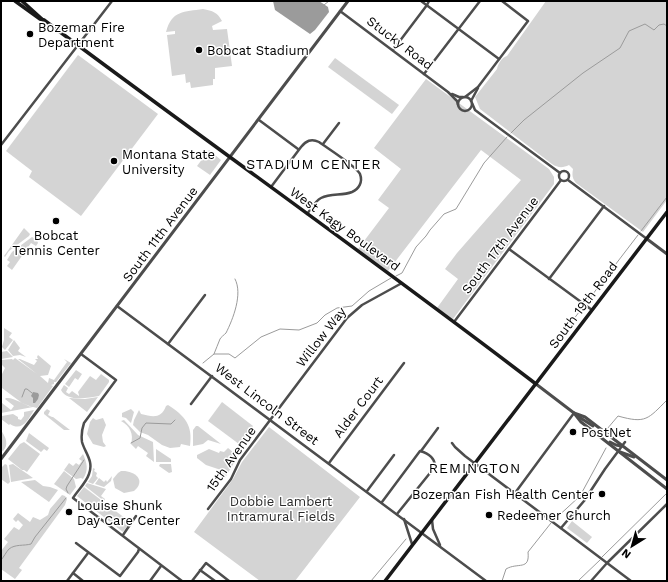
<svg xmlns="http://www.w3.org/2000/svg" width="668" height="582" font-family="'Work Sans',sans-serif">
<rect width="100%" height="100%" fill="#fff"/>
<g fill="#d4d4d4">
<path d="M546 1H667V200L643 232 576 183C572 178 572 175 573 169L569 165C563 168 558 168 552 164L480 109 475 97 497 69C498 64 502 57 507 56Z"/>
<path d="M203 9C213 11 217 12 222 21L212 26 213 30 227 29 232 66 215 68V79H213V85L191 88 190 82 186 83 185 74 172 76 167 35 175 34V31L166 32C172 10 184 12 203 9Z"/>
<polygon points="78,55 158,114 81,216 29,177 32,171 6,151"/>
<polygon points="335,58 399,105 392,114 328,67"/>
<polygon points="426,79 549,169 554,177 554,184 453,319 437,308 458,279 445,269 457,253 521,180 481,150 388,271 358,249 389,208 378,200 401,169 374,148"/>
<polygon points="209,150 221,160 210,175 197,166"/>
<polygon points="24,228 30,234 29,236 9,251 5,257 4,256"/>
<polygon points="32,237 37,240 38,243 36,246 31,243 12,270 7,266 10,262 7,260 12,252"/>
<polygon points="4,328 12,333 9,337 13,340 5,350 2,347 4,340"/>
<polygon points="14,340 20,348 18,351 26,357 20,355 13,356 8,350"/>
<polygon points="7,351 13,357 1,359 1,352"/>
<path d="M38 355 51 366 48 375 40 376 48 383 49 378 54 380 67 362 64 359 71 363 56 382H54V384L51 385 53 386 37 408 33 407 1 413 2 403 11 410 14 406 5 399 6 398C14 397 24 405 32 407L22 403 2 388 1 389V376L5 368 1 364V360L12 359 13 360 15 358 37 374 18 359H20L34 365 37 361 35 359H38L37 357Z"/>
<polygon points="76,370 82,374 78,380 75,378 69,387 65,384"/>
<path d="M101 374 109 380V382L99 396C87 398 67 402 61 390L64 385 68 388 66 392 69 394 72 391 79 396V395L78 392 90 376 96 380Z"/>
<polygon points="98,397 87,412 69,398 85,399"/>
<polygon points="222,402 253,426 239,444 208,421"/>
<path d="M168 405C185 416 193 425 190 446L181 444 180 447 170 448 162 445 148 435 140 432 133 425 134 420 139 410 141 414C153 417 161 419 166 406Z"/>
<polygon points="47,409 50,411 48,415 52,417 53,417 70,430 64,430 44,414 44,412"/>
<polygon points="131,409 134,412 131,423 126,418 122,417 122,413"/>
<path d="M34 410C28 420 22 432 10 424L9 425 1 419 2 416 13 414 18 417V419L21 420 24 416V412Z"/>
<polygon points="93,418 96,420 103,418 106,425 102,435 103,442 106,446 104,447 93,444 87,434 90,422"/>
<path d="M124 420 138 435 153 442 154 462 146 456 148 453 138 446 136 449 131 444C134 434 130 426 121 421Z"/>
<polygon points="196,426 198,426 221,444 208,440 203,444 193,446 193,430"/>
<polygon points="269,427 360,497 295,581 260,581 194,532 233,479 242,462"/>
<path d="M1 430C6 438 9 444 3 451L1 450Z"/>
<polygon points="29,433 49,448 47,451 44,449 41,452 26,441"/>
<polygon points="24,442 40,454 27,472 24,470 22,470 8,459 20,444"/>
<polygon points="228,448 238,456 225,478 220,474 221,470 206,465 197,458 197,455 209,449 219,453 220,451 224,452"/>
<polygon points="156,449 171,459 171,462 156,462"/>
<path d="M83 454C87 463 89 470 83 479L81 478 76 479 64 470 69 463 73 466 76 463 79 465 82 461 79 459Z"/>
<polygon points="5,464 7,465 10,482 8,484 1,479 1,468"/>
<path d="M13 464C19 469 27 473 33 478L11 482 9 465Z"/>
<polygon points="160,464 171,464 172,472 169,473 159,466"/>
<polygon points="93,468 95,469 94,471 97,473 96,476 98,478 93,484 88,482 92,476"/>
<polygon points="64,471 74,479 76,487 70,495 54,484"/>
<path d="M121 471C134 470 147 480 134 491L124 493 115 488 113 479 118 473Z"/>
<polygon points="112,476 111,481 104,487 95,484 99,478 104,482 106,480 107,482"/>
<polygon points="35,480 43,486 50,487 58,490 49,502 21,482"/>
<polygon points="87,483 106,489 101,496 105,499 104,501 85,486"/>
<polygon points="84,487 130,522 123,532 77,496"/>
<polygon points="62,495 65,496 67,499 65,505 19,568 22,570 15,579 1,569 1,551 8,542 4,539 14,527 19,530 23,525 18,520 16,522 13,519 18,513 30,522 33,517 40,520 48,515 50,509"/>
<polygon points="572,521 592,537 587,543 567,528"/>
</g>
<g fill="#9b9b9b">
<polygon points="273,1 319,1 328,7 329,12 315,30 310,34 275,10"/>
<polygon points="33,392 38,393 39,395 38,399 35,403 33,403 33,398 31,396"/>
</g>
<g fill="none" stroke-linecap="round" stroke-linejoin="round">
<g stroke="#9b9b9b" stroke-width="1">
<polyline points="324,5 329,1"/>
<polyline points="511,133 524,120 583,73 620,48 629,31 645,24 654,30 659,25 664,24 667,26"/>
<polyline points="641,231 667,197"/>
<polyline points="396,276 402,273 416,247 426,236 430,230 444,214 456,209 484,163 507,137"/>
<polyline points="586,303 638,235"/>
<polyline points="573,320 583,307"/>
<path d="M214 354C216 349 218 344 220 339 221 337 224 335 226 333 233 319 243 294 235 279"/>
<polyline points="203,363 214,354 229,354 235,358 261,337 280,329 299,330 317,323 325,315 337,308 352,306 369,291 391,278"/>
<polyline points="22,397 25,389 27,389 32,393"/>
<path d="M607 432V429L618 416C646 424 648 419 667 400"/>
<polyline points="131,443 140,438 142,428 146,423 171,424 175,420"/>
<polyline points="68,493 66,489 67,486 84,460"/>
<polyline points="554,520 580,496 606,448"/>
<polyline points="602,557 667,493"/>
<path d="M1 560C4 557 6 552 9 549 15 544 24 546 31 544L35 537 66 498"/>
<polyline points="371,581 406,539"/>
<path d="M502 581 506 569C518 562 530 571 528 552L551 523"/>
<polyline points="578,581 600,560"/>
</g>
<g stroke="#4d4d4d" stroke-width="2.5">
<polyline points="421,1 499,59"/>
<polyline points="340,11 448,92 457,101 458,105"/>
<polyline points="393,50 427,5 429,1"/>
<polyline points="424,74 480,1"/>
<polyline points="452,94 459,97 463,97"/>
<circle cx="465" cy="104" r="7"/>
<polyline points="465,97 478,87 528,21 502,1"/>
<polyline points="471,101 478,88"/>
<polyline points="472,103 475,110 483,116 560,173"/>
<polyline points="259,120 298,149"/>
<polyline points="323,144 339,123"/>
<polyline points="1,145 112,1"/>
<circle cx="564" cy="176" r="5"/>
<polyline points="568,180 647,239"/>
<path d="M271 187 301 147C306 141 311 138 319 142 327 148 356 166 360 174 363 182 359 189 352 192 342 196 331 193 321 198 315 201 311 209 307 214"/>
<polyline points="509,249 592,310"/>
<polyline points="549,279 604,206"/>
<polyline points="117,306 486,581"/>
<polyline points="454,322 561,180"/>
<polyline points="168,344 205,295"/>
<path d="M81 354 116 380 84 423C82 429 81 435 82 442 85 453 94 461 89 474 86 483 78 490 73 498L182 581"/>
<polyline points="191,404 212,376"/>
<polyline points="452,443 455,447 465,456 631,581"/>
<polyline points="421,451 438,428"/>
<polyline points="329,463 404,363"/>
<polyline points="367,491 394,455"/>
<polyline points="515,493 574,413"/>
<path d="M382 502 420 451C428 453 437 459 434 468L397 514"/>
<polyline points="208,509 231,479 240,460 347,318 362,305 402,283"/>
<polyline points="404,519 412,544"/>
<polyline points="432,520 433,529 440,545"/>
<polyline points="561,528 584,501 605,469 625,442"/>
<polyline points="123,535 136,516"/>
<polyline points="76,543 120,576 138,552 139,549"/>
<polyline points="200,570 215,581"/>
<polyline points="73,573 83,581"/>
<polyline points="67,581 88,553"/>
<polyline points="150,581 161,566"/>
<polyline points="192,581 206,563 229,581"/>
<polyline points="591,581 607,563 667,504"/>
</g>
<g stroke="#4d4d4d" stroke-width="3">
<polyline points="647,239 667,254"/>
<polyline points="536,384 574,413 581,422 667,489"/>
<polyline points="574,413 585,417 667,480"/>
<polyline points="579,417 593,426"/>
<polyline points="610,442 616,445 621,446"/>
<polyline points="620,452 634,457"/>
<polyline points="1,459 348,1"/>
</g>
<g stroke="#1a1a1a" stroke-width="3.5">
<path d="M15 1 40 19 44 20C207 142 374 260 536 384"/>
<polyline points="22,1 43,20"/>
<polyline points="385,581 667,212"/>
</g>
</g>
<g fill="#000" stroke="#fff" stroke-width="1.5">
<circle cx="30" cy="34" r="4"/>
<circle cx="199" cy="50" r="4"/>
<circle cx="114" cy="161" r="4"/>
<circle cx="56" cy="221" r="4"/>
<circle cx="573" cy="432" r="4"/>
<circle cx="602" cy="494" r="4"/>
<circle cx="69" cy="512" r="4"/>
<circle cx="489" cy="515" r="4"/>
</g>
<g text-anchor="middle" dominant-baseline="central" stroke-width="3" stroke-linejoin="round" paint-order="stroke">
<g font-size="13" fill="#000" stroke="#fff" text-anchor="start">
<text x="38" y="27">Bozeman Fire<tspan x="38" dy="15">Department</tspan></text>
<text x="207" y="50">Bobcat Stadium</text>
<text x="122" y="154">Montana State<tspan x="122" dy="15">University</tspan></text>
<text x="56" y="235" text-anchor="middle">Bobcat<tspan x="56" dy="15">Tennis Center</tspan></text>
<text x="581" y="432">PostNet</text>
<text x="594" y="494" text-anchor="end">Bozeman Fish Health Center</text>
<text x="77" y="505">Louise Shunk<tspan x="77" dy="15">Day Care Center</tspan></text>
<text x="497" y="515">Redeemer Church</text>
</g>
<g font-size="13" fill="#000" stroke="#fff">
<text transform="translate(400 43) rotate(37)">Stucky Road</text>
<text transform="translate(345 229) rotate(36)">West Kagy Boulevard</text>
<text transform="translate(160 234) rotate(-53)">South 11th Avenue</text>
<text transform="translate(500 245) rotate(-53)">South 17th Avenue</text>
<text transform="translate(583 305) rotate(-53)">South 19th Road</text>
<text transform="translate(321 337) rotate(-52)">Willow Way</text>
<text transform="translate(267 404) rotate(37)">West Lincoln Street</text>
<text transform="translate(358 407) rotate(-53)">Alder Court</text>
<text transform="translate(231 459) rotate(-55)">15th Avenue</text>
</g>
<g font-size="13" fill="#2b2b2b" stroke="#fff">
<text x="281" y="501">Dobbie Lambert<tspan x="281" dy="15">Intramural Fields</tspan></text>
</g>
<g font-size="14" letter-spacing="1" fill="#000" stroke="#fff">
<text x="314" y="164">STADIUM CENTER</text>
<text x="475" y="468">REMINGTON</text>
</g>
</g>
<rect width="668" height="582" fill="none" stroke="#000000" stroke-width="4"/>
<g transform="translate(632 546) rotate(217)" stroke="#ffffff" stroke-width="3" paint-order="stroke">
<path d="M0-3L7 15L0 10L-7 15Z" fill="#000000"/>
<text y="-6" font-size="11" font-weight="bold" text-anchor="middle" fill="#000000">N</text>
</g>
</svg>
